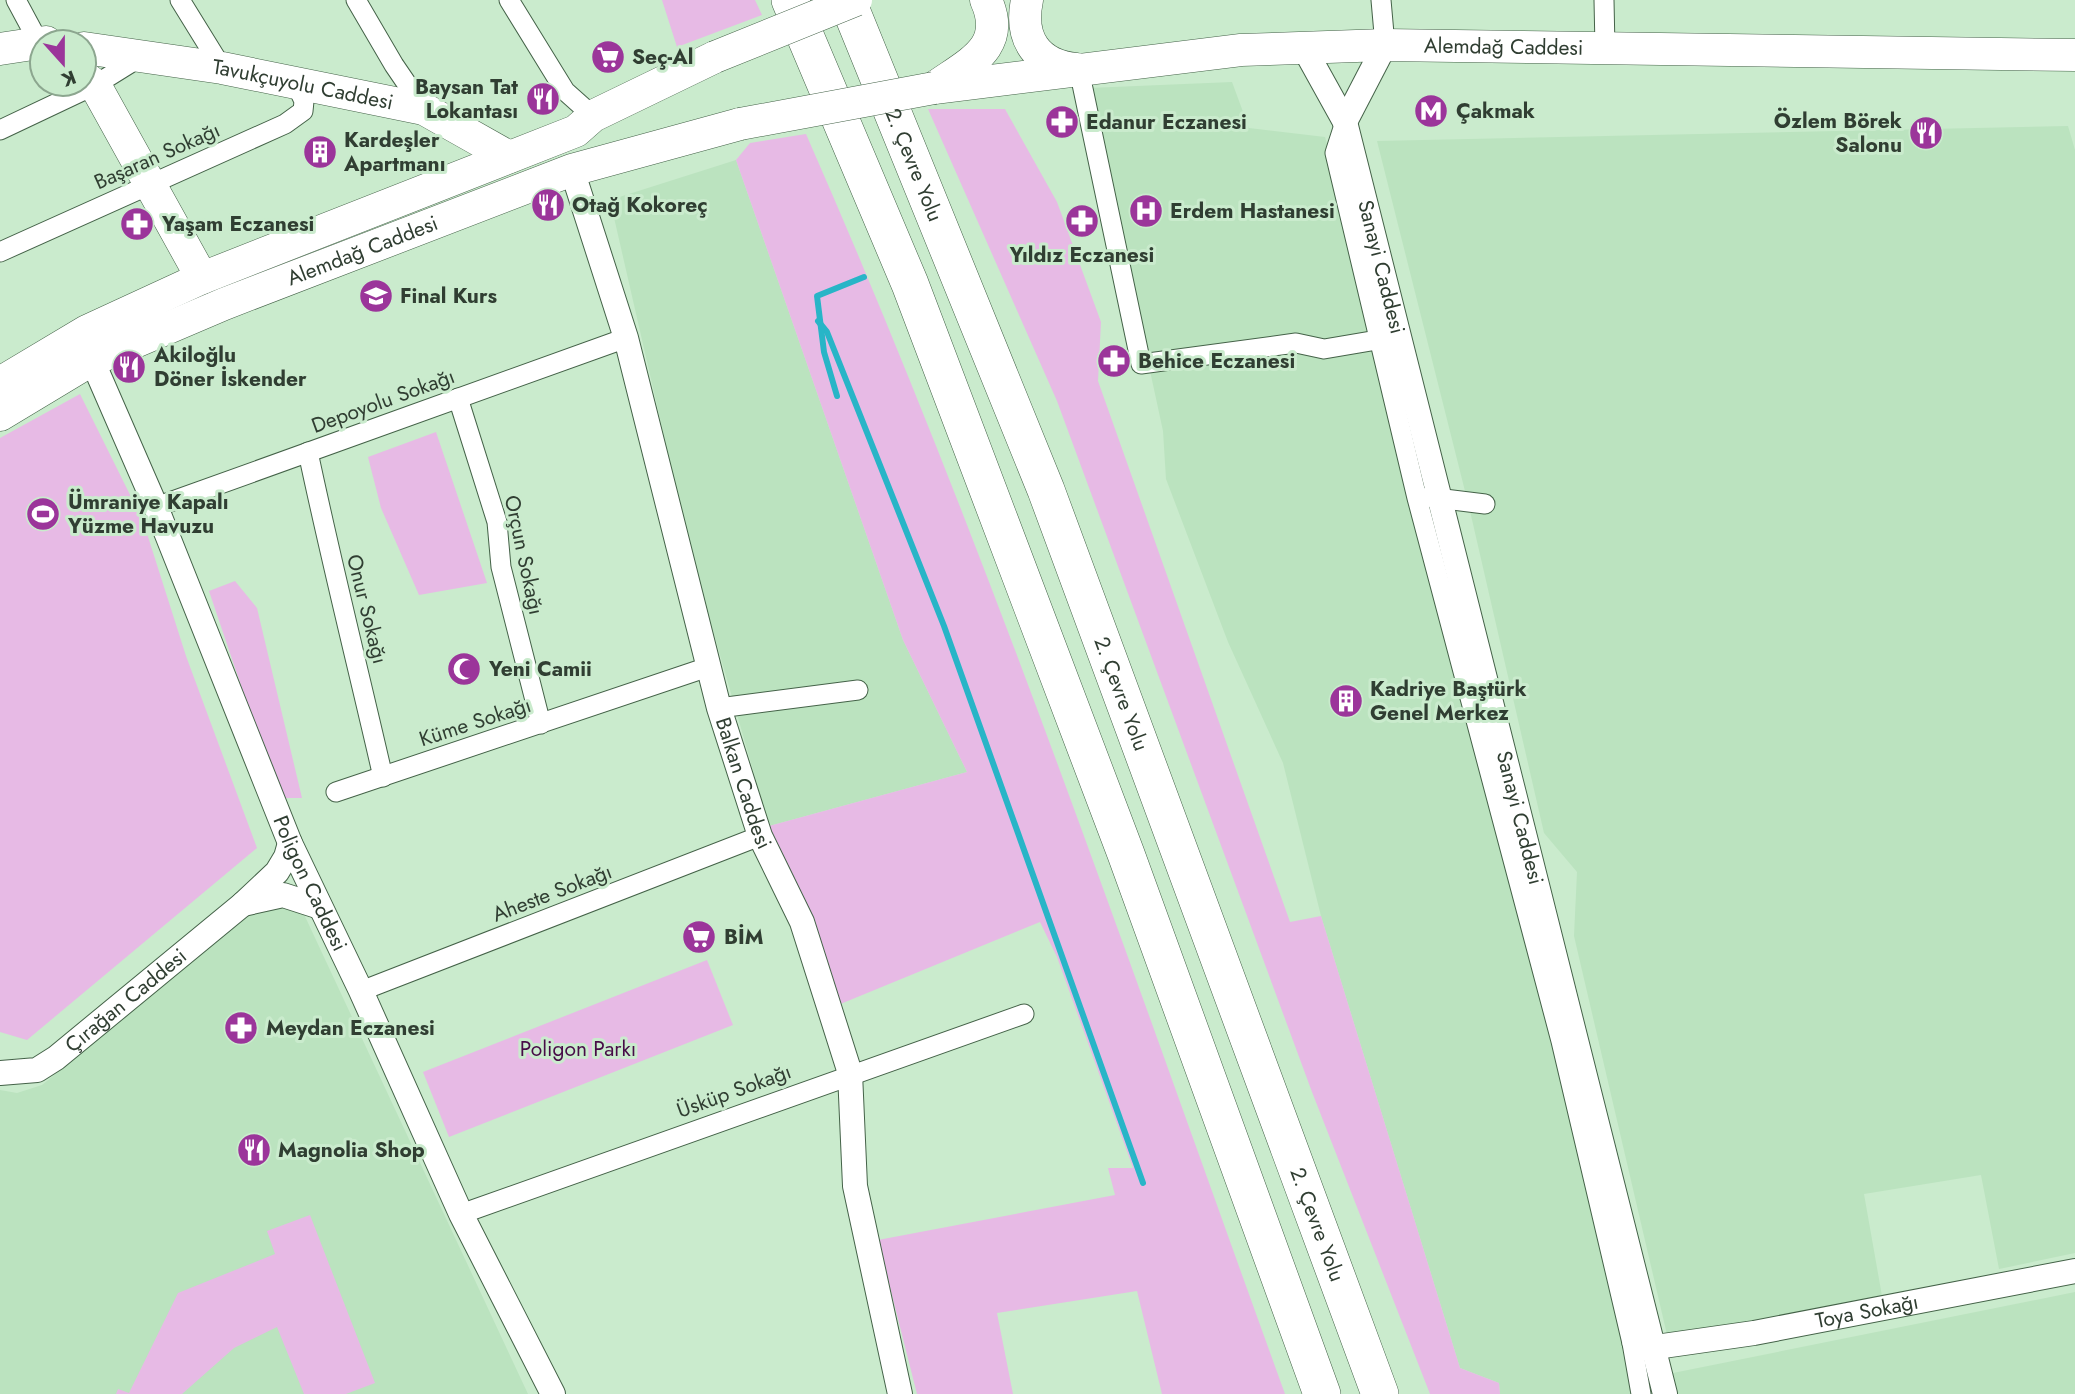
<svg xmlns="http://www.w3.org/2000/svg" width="2075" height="1394" font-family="Jost,sans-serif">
<rect width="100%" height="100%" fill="#caebcd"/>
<g fill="#bbe3bf">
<polygon points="1232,82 1249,128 1325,137 1427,508 1634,1394 1500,1394 1499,1383 1460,1368 1321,916 1283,763 1228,642 1166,479 1163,431 1089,88"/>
<polygon points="2068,126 2075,150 2075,1253 1999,1269 1981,1175 1864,1194 1882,1296 1668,1339 1574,936 1577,872 1544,833 1470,511 1377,141"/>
<polygon points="736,160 903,640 967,772 769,826 691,554 610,200"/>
<polygon points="263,904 302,910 528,1394 0,1394 0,1090 17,1093 42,1085"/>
<polygon points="2075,1292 2075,1394 1672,1394 1668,1374"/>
</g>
<g fill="#e7bae5">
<polygon points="662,0 755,0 762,15 677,47"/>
<polygon points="928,109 1005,109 1057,202 1101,322 1098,381 1290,922 1321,916 1460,1368 1499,1383 1500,1394 1430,1394 1312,1092 1057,401"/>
<path d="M806 134C987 545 1132 972 1285 1394H1162L1137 1291 997 1313 1013 1394H917L878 1240 1115 1195 1108 1168H1133L1057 957 1040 922 838 1005 769 826 967 772 903 640 736 160 750 143Z"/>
<polygon points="80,394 143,521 186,656 257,848 27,1040 0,1032 0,438"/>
<polygon points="436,432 487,583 419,595 381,508 368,457"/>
<polygon points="235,581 257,608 302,798 279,798 209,591"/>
<polygon points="707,960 733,1025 449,1137 423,1072"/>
<polygon points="310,1215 375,1383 346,1394 304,1394 277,1327 234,1348 182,1394 116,1394 118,1389 129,1393 178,1293 275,1254 267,1231"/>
</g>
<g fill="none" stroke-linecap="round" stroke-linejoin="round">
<g stroke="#28b5c7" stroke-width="6">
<polyline points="818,321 827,332 944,626 1143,1183"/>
<polyline points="837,396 824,352 817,296 864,277"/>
</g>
<g stroke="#446248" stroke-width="21">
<g id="minor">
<polyline points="16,0 38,41"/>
<polyline points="180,0 222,68"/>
<polyline points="356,0 394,65 424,109"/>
<polyline points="509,0 565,91 593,116"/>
<polyline points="1381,0 1385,45"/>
<polyline points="1604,0 1605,48"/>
<polyline points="1082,70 1082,84 1141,364 1296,343 1324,349 1377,340"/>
<polyline points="1345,122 1335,153 1417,498 1561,1041 1632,1343 1641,1348 1656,1347"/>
<polyline points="0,130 95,85 140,57"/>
<polyline points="0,252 285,124 303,111 304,101 296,84"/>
<polyline points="458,398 497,522 501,567 541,724"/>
<path d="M308 452C331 561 358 668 383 777"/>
<polyline points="1428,497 1485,504"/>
<polyline points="156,507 626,338"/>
<polyline points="719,708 858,690"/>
<polyline points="336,792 708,667"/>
<polyline points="361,991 760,836"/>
<polyline points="461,1214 1024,1014"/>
<polyline points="1632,1343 1641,1394"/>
</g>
</g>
<g stroke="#446248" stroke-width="26">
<g id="tertiary">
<path id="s1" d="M1304 48 1345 122 1665 1394"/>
<polyline points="1345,122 1385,45"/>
<path id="s2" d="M572 170 626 338 719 708 760 836 802 922 850 1073 855 1186 900 1394"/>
<path id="s3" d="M92 360 156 507 290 843 361 991 461 1214 553 1394"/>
<polyline points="243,904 283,895 320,907"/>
<path id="s4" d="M0 1073 37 1070 56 1058 243 904 277 872 286 857 290 843"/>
<path id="s5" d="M1656 1347 1754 1333 2075 1271"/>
</g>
</g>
<g stroke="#446248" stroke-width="33">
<g id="primary">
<path d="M1027 0C1019 39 1037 65 1076 69"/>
<path id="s6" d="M84 48 222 68 424 109 509 157"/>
<polyline points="0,49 46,42"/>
<polyline points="84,77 95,85 202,278"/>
<path d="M938 85C971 62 1007 46 986 0"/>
<path id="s7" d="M934 88 1241 50 1385 45 2075 55"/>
<polyline points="0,383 87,331 202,278 576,131 593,116 715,57"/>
<path id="s8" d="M0 415 88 362 224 304 572 170 740 124"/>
</g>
</g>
<g stroke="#446248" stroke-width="38">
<g id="motorway">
<polyline points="790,0 910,284 1126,854 1322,1394"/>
<path id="s9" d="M847 0 1046 490 1380 1394"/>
</g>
</g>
<use href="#minor" stroke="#fff" stroke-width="19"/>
<use href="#tertiary" stroke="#fff" stroke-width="24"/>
<use href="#primary" stroke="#fff" stroke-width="32"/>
<use href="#motorway" stroke="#fff" stroke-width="37"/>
<g stroke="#446248" stroke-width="33" stroke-linecap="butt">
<g id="primary-bridge">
<polyline points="715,57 856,0"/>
<polyline points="740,124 934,88"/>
</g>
</g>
<use href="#primary-bridge" stroke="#fff" stroke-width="32"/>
</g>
<defs>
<g id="supermarket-disc" transform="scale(1.75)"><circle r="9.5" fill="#9b359a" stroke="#caebcd"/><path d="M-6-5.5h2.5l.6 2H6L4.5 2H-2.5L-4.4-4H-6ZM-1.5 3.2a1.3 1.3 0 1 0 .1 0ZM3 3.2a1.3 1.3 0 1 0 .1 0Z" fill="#fff"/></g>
<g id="restaurant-disc" transform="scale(1.75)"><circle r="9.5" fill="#9b359a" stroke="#caebcd"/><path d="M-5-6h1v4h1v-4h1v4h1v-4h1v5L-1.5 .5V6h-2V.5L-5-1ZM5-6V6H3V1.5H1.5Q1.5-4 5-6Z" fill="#fff"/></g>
<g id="metro-disc" transform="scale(1.75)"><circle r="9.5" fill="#9b359a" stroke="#caebcd"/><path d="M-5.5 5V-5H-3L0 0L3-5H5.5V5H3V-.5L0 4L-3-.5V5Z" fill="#fff"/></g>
<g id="pharmacy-disc" transform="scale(1.75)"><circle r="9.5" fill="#9b359a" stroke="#caebcd"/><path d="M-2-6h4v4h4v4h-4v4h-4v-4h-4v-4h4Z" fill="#fff"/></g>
<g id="building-disc" transform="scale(1.75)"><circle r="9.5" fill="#9b359a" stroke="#caebcd"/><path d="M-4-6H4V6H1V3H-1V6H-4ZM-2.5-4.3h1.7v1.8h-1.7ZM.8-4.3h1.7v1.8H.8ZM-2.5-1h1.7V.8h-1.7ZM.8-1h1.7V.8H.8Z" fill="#fff"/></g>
<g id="hospital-disc" transform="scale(1.75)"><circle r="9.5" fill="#9b359a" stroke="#caebcd"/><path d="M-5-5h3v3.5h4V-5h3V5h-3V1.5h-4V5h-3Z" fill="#fff"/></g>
<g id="school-disc" transform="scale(1.75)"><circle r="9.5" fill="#9b359a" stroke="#caebcd"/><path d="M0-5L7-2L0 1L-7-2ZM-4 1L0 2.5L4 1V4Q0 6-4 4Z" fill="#fff"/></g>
<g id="stadium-disc" transform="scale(1.75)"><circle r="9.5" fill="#9b359a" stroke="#caebcd"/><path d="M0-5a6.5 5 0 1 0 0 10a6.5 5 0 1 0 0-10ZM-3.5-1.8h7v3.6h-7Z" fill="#fff"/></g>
<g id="mosque-disc" transform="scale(1.75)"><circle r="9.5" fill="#9b359a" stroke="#caebcd"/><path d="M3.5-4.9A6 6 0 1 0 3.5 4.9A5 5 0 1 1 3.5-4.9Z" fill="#fff"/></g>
</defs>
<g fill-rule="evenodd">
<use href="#supermarket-disc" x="608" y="57"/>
<use href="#restaurant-disc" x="543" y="99"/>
<use href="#metro-disc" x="1431" y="111"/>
<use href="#pharmacy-disc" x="1062" y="122"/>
<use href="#restaurant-disc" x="1926" y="133"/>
<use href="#building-disc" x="320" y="152"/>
<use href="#restaurant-disc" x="548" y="205"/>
<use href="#hospital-disc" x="1146" y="211"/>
<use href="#pharmacy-disc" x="1082" y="221"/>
<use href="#pharmacy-disc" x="137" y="224"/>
<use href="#school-disc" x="376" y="296"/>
<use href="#pharmacy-disc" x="1114" y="361"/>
<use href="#restaurant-disc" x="129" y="367"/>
<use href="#stadium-disc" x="43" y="514"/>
<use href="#mosque-disc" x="464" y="669"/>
<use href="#building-disc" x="1346" y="701"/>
<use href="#supermarket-disc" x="699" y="937"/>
<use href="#pharmacy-disc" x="241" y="1028"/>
<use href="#restaurant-disc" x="254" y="1150"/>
</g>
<g text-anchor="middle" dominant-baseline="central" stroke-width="6" stroke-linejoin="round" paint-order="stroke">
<g font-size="21" fill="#303e32" stroke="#caebcd">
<text stroke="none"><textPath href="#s7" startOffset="572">Alemdağ Caddesi</textPath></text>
<text stroke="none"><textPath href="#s6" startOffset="222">Tavukçuyolu Caddesi</textPath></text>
<text transform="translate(157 156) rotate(-24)">Başaran Sokağı</text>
<text stroke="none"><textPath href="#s9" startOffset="178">2. Çevre Yolu</textPath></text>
<text stroke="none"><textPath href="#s8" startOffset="399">Alemdağ Caddesi</textPath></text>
<text stroke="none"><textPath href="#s1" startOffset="234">Sanayi Caddesi</textPath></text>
<text transform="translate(383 401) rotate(-20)">Depoyolu Sokağı</text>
<text transform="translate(524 555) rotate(78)">Orçun Sokağı</text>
<text transform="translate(367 609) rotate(76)">Onur Sokağı</text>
<text stroke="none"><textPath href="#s9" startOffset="746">2. Çevre Yolu</textPath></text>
<text transform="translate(475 722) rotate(-18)">Küme Sokağı</text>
<text stroke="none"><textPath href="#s2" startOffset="637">Balkan Caddesi</textPath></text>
<text stroke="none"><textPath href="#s1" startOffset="802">Sanayi Caddesi</textPath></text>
<text stroke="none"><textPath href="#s3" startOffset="567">Poligon Caddesi</textPath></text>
<text transform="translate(552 893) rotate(-21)">Aheste Sokağı</text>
<text stroke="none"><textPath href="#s4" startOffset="150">Çırağan Caddesi</textPath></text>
<text transform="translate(734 1091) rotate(-20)">Üsküp Sokağı</text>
<text stroke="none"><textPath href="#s9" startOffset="1312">2. Çevre Yolu</textPath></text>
<text stroke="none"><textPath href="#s5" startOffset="214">Toya Sokağı</textPath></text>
</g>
<g font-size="21" font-weight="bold" fill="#303e32" stroke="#caebcd" text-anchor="start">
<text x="632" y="57">Seç-Al</text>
<text x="518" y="87" text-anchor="end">Baysan Tat<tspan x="518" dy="24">Lokantası</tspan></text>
<text x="1456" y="111">Çakmak</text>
<text x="1902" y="121" text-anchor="end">Özlem Börek<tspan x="1902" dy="24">Salonu</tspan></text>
<text x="1086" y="122">Edanur Eczanesi</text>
<text x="344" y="140">Kardeşler<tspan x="344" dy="24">Apartmanı</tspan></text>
<text x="572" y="205">Otağ Kokoreç</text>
<text x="1170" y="211">Erdem Hastanesi</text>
<text x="162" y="224">Yaşam Eczanesi</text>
<text x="1082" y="255" text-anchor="middle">Yıldız Eczanesi</text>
<text x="400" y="296">Final Kurs</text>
<text x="154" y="355">Akiloğlu<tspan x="154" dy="24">Döner İskender</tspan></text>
<text x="1138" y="361">Behice Eczanesi</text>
<text x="68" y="502">Ümraniye Kapalı<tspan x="68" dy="24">Yüzme Havuzu</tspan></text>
<text x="489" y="669">Yeni Camii</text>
<text x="1370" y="689">Kadriye Baştürk<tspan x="1370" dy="24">Genel Merkez</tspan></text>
<text x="724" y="937">BİM</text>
<text x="266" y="1028">Meydan Eczanesi</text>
<text x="278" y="1150">Magnolia Shop</text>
</g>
<g font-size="21" fill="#470b47" stroke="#caebcd">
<text x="578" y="1049">Poligon Parkı</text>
</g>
</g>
<g transform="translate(63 63) rotate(159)"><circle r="33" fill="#caebcd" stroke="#8ca68f" stroke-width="2"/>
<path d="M0-5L12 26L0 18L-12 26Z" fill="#9b359a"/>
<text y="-10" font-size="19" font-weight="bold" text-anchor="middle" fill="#303e32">K</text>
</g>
</svg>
